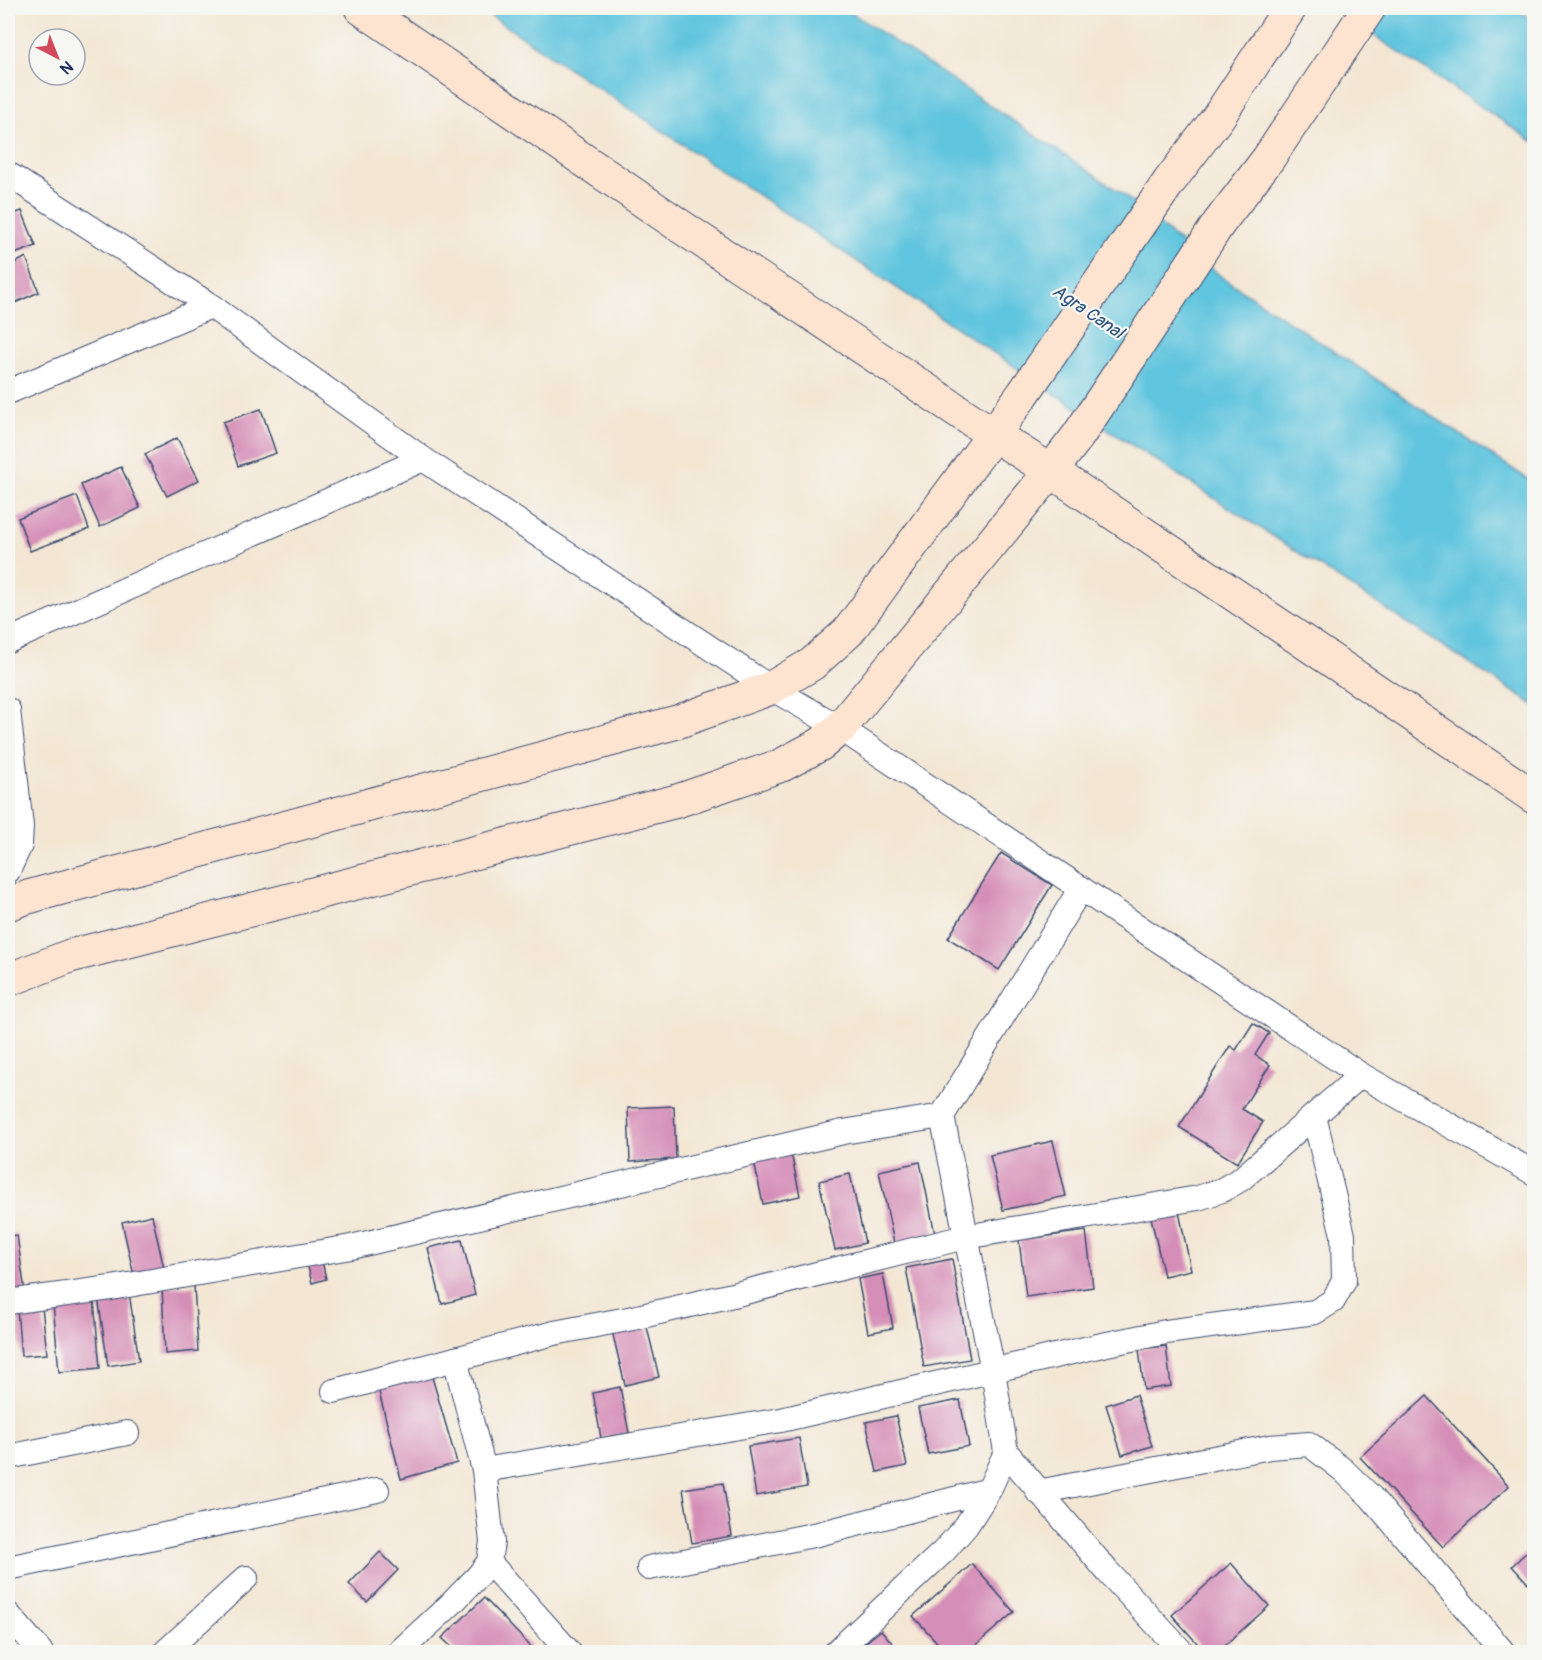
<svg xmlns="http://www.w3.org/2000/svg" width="1542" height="1660" font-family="Pangolin,sans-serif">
<rect width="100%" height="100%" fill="#f6f6f2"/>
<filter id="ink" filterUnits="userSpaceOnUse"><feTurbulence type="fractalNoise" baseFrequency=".0167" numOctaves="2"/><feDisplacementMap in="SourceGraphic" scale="12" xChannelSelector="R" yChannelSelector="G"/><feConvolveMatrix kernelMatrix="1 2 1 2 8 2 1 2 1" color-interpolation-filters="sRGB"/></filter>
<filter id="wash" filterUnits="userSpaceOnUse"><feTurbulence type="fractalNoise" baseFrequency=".008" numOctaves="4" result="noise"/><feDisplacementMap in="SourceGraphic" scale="24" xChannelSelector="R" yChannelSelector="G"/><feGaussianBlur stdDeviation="1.35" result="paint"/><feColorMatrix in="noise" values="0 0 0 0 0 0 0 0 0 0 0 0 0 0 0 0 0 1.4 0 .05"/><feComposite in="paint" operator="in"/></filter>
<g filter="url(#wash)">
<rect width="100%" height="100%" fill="#f3e7d4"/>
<g fill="#61c5de" stroke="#3e7a9e" stroke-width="1.5">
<polygon points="479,8 844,8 1120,192 1223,278 1534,483 1534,705 1118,436"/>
<polygon points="1333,8 1514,8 1534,21 1534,142"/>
</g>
<g id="blocks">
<g fill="#d58eb7">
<polygon points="22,211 36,246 12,255 8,247 8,216"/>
<polygon points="26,257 39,292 8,306 8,267"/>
<polygon points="261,409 276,453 238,466 223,422"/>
<polygon points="177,438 199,480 167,496 145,454"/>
<polygon points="121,467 140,508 100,527 81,485"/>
<polygon points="77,496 89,529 30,551 18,518"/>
<polygon points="1001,853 1052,885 999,970 948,938"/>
<polygon points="1253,1023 1269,1033 1255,1055 1270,1065 1242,1109 1263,1122 1237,1163 1179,1127 1230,1046 1236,1050"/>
<polygon points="674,1106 676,1159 630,1162 628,1108"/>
<polygon points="1053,1141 1066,1196 1003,1210 990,1155"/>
<polygon points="790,1148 800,1196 763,1204 753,1157"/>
<polygon points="920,1162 935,1234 894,1243 879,1171"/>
<polygon points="850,1174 865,1243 835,1250 819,1181"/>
<polygon points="1178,1207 1191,1270 1164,1276 1150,1213"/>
<polygon points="152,1215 165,1273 135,1280 122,1222"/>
<polygon points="1086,1231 1093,1287 1026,1297 1019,1240"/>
<polygon points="17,1235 25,1292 8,1295 8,1236"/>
<polygon points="462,1240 475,1295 442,1304 428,1248"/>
<polygon points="321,1256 326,1279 312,1283 306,1259"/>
<polygon points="952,1259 970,1359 924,1367 906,1268"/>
<polygon points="883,1274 893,1328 868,1333 858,1279"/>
<polygon points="194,1286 198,1351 165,1354 162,1287"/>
<polygon points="129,1292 139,1361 108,1366 98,1297"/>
<polygon points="94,1300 100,1368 59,1372 53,1304"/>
<polygon points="42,1307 47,1354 21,1356 17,1309"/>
<polygon points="646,1323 659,1377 625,1385 612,1331"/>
<polygon points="1166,1346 1171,1386 1144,1390 1139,1349"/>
<polygon points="430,1370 457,1463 401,1479 377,1384"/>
<polygon points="620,1387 629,1433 601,1438 593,1393"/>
<polygon points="1136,1395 1152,1446 1122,1455 1106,1405"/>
<polygon points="1427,1396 1509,1486 1443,1547 1360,1457"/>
<polygon points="960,1400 969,1446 928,1454 918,1408"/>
<polygon points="896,1416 907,1466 877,1472 866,1422"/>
<polygon points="799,1438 807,1487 756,1496 748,1446"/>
<polygon points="723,1483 732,1536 692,1543 683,1489"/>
<polygon points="1534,1545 1534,1590 1512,1566"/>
<polygon points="380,1552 398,1570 367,1602 349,1584"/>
<polygon points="1231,1563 1269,1606 1217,1652 1205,1652 1172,1615"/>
<polygon points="972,1564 1014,1612 968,1652 946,1652 913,1616"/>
<polygon points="484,1598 531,1647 525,1652 457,1652 442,1638"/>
<polygon points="881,1630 900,1652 854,1652"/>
</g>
</g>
</g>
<g filter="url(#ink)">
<use href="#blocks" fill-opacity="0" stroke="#3b4b70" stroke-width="1.5"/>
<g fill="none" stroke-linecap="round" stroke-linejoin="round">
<g stroke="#3b4b70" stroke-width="26">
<g id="street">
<polyline points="8,174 211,306 423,459 771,688 840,728 1361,1075 1534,1173"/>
<polyline points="8,392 211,306"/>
<polyline points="8,641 423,459"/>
<polyline points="8,710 21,826 20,845 8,871"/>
<polyline points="1081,888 942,1116 993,1371 1006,1452 1108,1572 1182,1652"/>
<polyline points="8,1302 111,1288 351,1247 843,1132 942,1116"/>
<polyline points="334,1391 554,1333 633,1318 737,1294 965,1237 1198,1198 1222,1190 1241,1179 1361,1075"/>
<polyline points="8,1457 127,1433"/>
<polyline points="484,1470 781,1420 1102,1345 1166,1332 1315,1312 1333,1301 1344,1281 1343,1235 1314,1116"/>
<polyline points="1038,1492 1270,1447 1309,1444 1343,1470 1371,1497 1503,1652"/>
<polyline points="489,1562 569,1652"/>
<polyline points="8,1568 377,1490"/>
<polyline points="649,1568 818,1534 989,1490"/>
<polyline points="8,1614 41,1652"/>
<polyline points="165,1652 246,1578"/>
<polyline points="399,1652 451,1604 479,1575 489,1562 492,1542 484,1470 455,1359"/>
<polyline points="836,1652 944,1551 966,1526 989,1490 1006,1452"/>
</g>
</g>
<g stroke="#3b4b70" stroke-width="35">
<g id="secondary">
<polyline points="361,8 689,232 994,435 1051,471 1534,797"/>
<polyline points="8,904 28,897 677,722 771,688 812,664 848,632 1023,394 1169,182 1219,116 1290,8"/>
<polyline points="8,980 70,956 677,801 782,765 821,744 840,728 1051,471 1078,436 1219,223 1268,159 1369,8"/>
</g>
</g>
<use href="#street" stroke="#fff" stroke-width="24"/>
<use href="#secondary" stroke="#fde4d1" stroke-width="33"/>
</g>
</g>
<g text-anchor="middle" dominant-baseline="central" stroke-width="4.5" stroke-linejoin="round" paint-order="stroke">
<g font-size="18" font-style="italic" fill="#2c547e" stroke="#f6f6f2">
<text transform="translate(1088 312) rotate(34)">Agra Canal</text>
</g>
</g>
<rect width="1542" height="1660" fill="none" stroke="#f6f6f2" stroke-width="30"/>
<g transform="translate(57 57) rotate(138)"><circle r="28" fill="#f6f6f2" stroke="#9ea6b7" stroke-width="1.5"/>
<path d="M0-4.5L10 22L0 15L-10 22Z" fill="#d1495b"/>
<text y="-9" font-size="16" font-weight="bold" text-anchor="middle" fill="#1b2f5e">N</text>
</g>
</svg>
